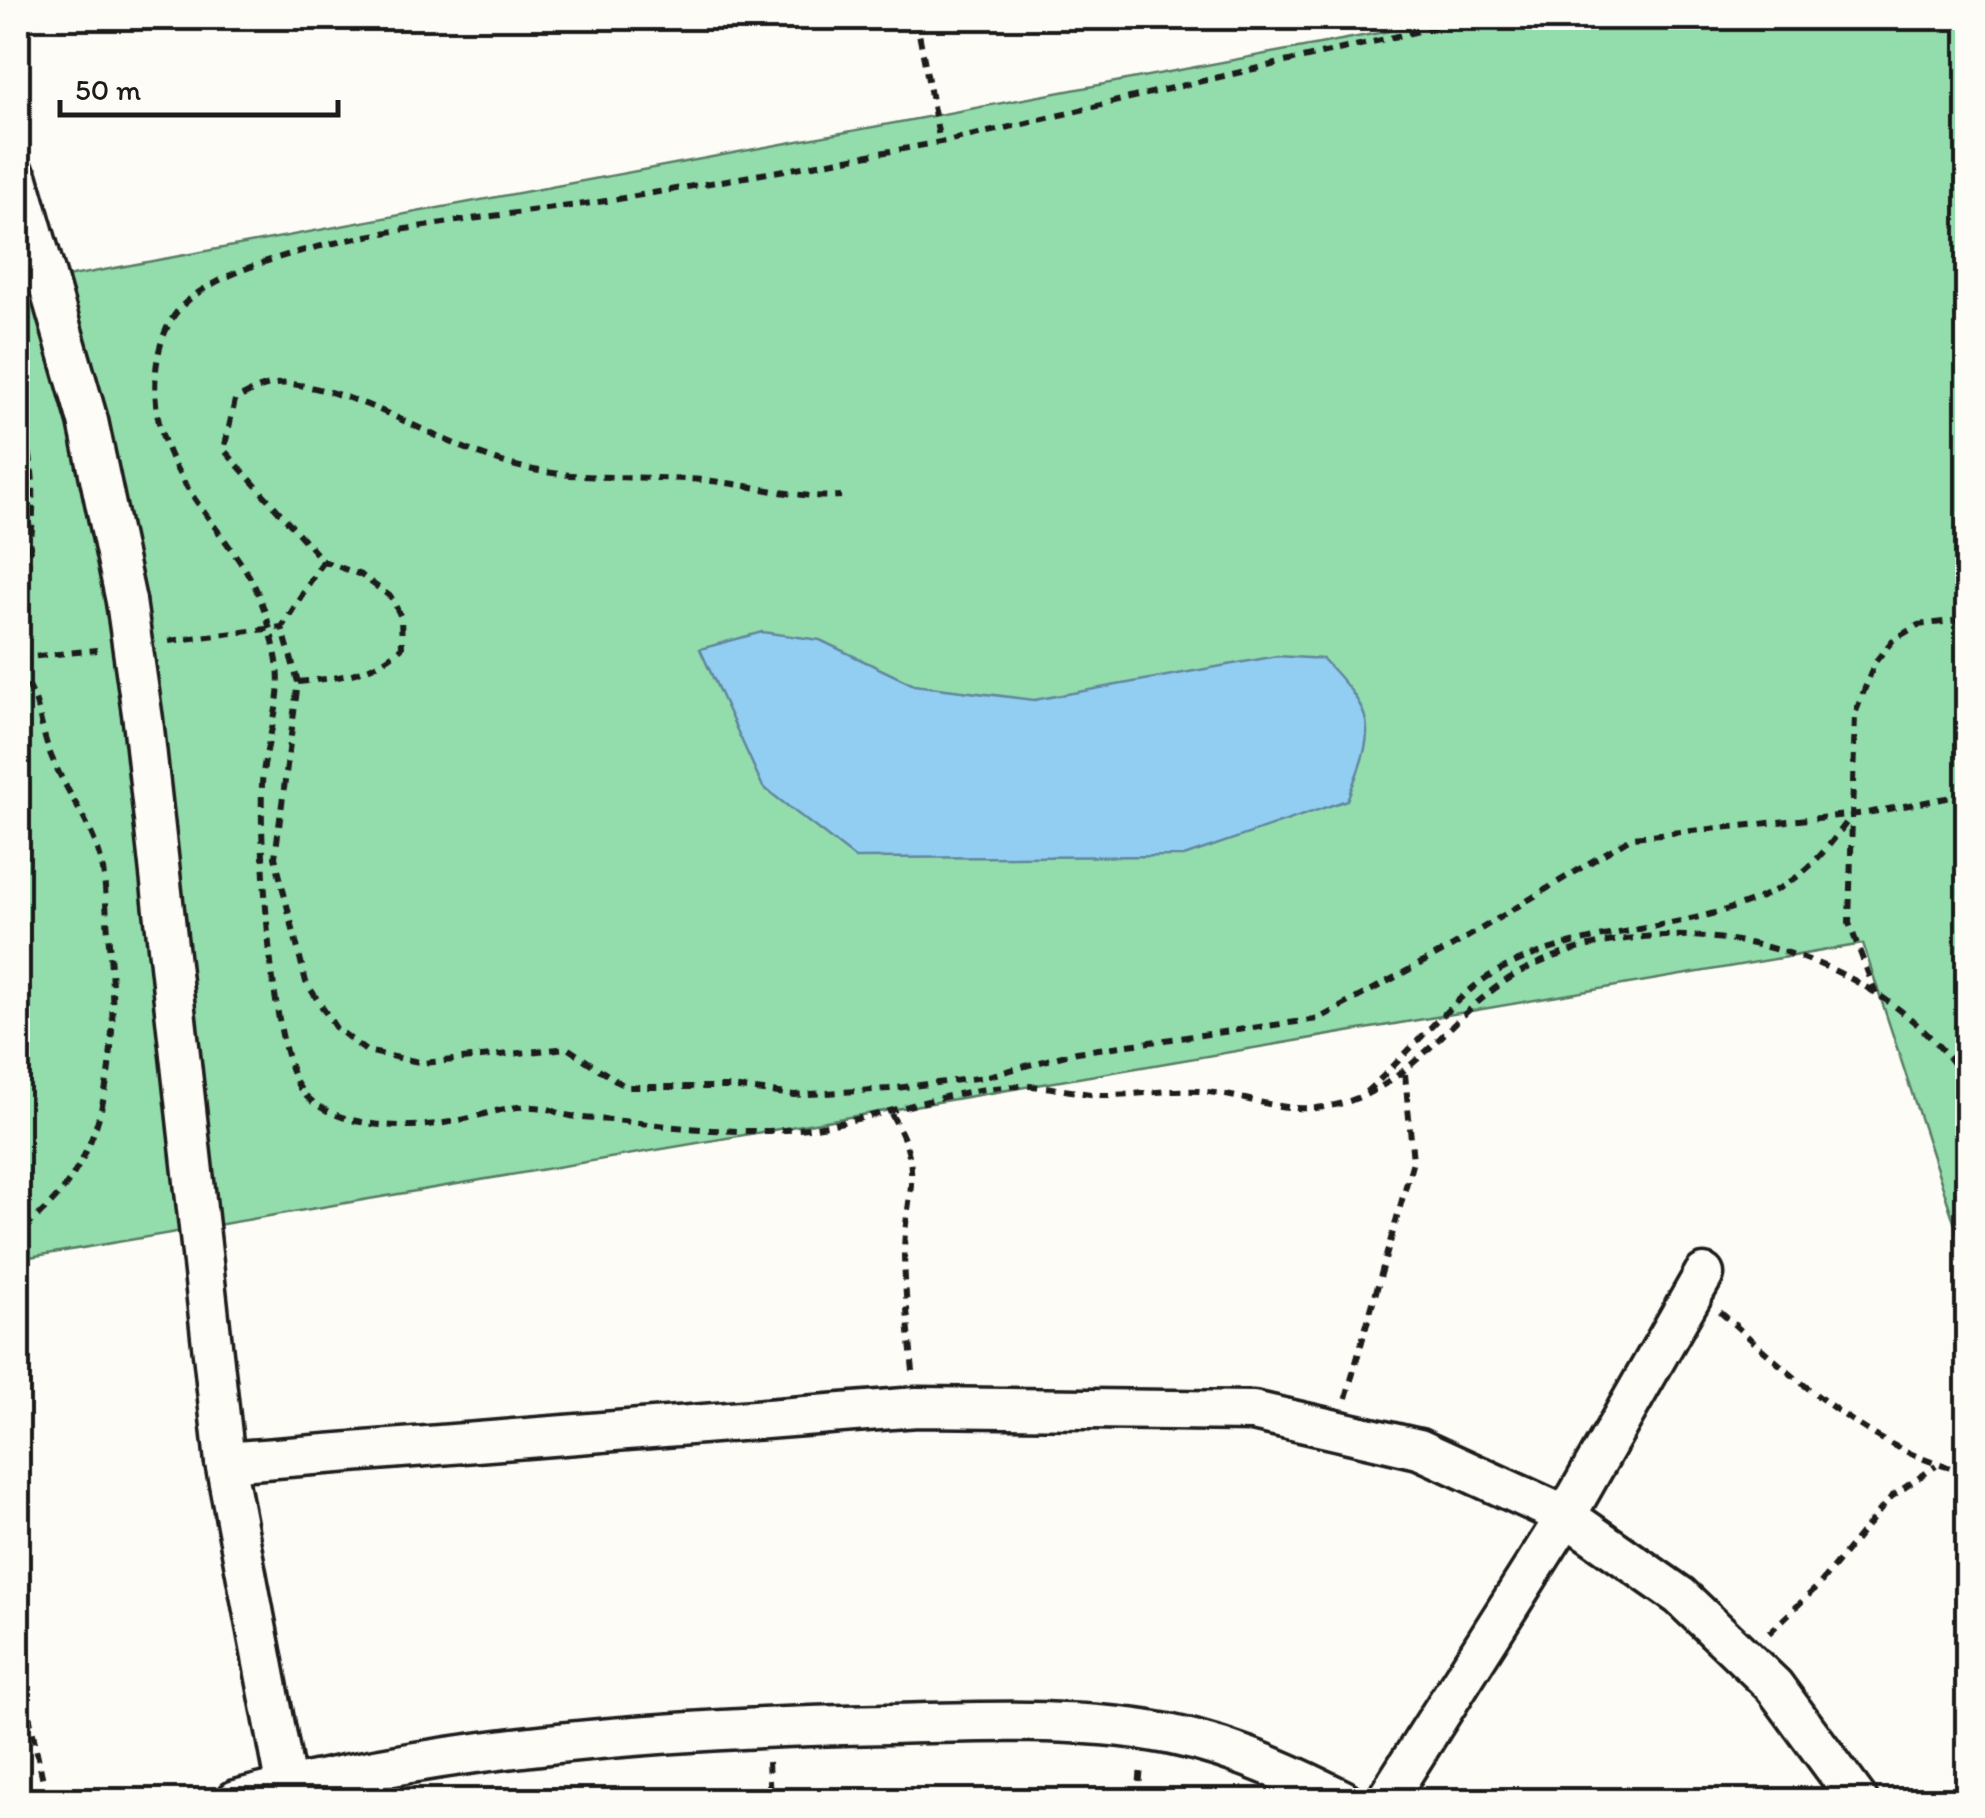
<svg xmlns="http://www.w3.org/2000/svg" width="1985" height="1818" font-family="Itim,sans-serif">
<rect width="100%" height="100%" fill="#fdfcf7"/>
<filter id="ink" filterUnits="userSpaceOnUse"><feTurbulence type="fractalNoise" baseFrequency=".01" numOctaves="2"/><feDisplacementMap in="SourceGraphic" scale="20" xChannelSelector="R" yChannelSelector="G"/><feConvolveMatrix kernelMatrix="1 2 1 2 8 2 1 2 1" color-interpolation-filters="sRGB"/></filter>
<g filter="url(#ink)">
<polygon fill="#93dcac" stroke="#587c64" stroke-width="2.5" points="1459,18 1967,18 1967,1261 1863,944 18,1259 18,286"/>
<path fill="#91cef1" stroke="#62879c" stroke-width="2.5" d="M762 632 820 640 914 685 1034 700 1277 656 1323 659C1378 717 1376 727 1347 800L1184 856 855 858 763 787 700 649Z"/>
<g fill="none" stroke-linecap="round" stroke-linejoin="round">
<g stroke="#1c1c1c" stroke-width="45">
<g id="street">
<polyline points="18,179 88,421 126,601"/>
<polyline points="143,720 225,1462 287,1789 298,1800"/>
<polyline points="225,1462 917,1407 1253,1411 1419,1449 1566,1516 1680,1596 1774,1686 1858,1800"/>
<path d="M236 1800C444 1745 673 1728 888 1724 970 1722 1063 1718 1144 1730 1215 1740 1280 1768 1343 1800"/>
<polyline points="1386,1800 1566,1516 1704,1274"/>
</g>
</g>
<g stroke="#1c1c1c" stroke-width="6" stroke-dasharray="10 8" stroke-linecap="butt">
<polyline points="916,18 940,142"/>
<path d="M1470 18C1375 43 1277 63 1181 86 1097 105 1014 128 930 144 826 163 722 181 618 199 516 216 248 235 180 308 151 340 150 402 164 440 182 492 220 529 248 574 264 600 273 637 278 667 283 705 264 746 262 784 260 841 269 1057 305 1095 339 1130 412 1130 456 1121 482 1116 507 1105 533 1107 559 1109 546 1111 571 1116 591 1120 611 1119 631 1122 690 1129 748 1135 808 1128 881 1119 948 1088 1021 1086 1047 1085 1074 1093 1100 1095 1133 1096 1166 1089 1199 1091 1237 1094 1278 1111 1316 1108 1414 1098 1446 1009 1526 969 1671 897 1881 945 1968 1085"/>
<path d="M18 419C46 473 29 566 18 623"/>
<polyline points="323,561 282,627 298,682 275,857 306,982 335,1027 366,1051 424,1063 567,1048 626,1087 731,1087 794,1095 889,1089 985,1077 1077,1052 1318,1019 1451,947 1632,837 1867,813 1968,794"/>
<polyline points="169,641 282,627"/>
<polyline points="18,658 97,650"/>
<path d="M18 669C40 703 35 702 45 738 57 782 92 820 102 864 106 886 106 910 108 933 119 1039 116 1166 18 1231"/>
<path d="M298 682C337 678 372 675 402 647L401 617 391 597 361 575 323 561 224 450 235 400C253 390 271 381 292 384 376 395 447 452 529 469 591 482 658 474 720 482 761 487 799 499 841 496"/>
<polyline points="18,939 18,948"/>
<polyline points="1876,994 1849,923 1855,714 1875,662 1893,640 1918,625 1968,619"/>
<path d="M1366 1092C1402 1061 1453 998 1489 976 1576 923 1699 935 1783 886 1813 869 1832 842 1852 815"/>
<path d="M891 1114C927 1172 904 1196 904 1255 905 1294 909 1333 913 1371"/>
<path d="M1720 1312C1792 1375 1871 1453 1968 1472"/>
<polyline points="1346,1398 1413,1161 1405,1074"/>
<polyline points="1769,1633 1818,1586 1891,1497 1936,1466"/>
<polyline points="18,1662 47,1800"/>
<polyline points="768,1762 770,1800"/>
<polyline points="1138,1800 1141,1766"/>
</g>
<use href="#street" stroke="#fdfcf7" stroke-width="38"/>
<g stroke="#1c1c1c" stroke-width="45" stroke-linecap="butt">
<polyline id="street-bridge" points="126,601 143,720"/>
</g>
<use href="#street-bridge" stroke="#fdfcf7" stroke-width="38"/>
</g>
</g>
<rect width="1985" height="1818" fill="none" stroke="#fdfcf7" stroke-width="60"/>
<rect x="30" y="30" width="1925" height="1758" fill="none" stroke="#1c1c1c" stroke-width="4" filter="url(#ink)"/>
<path d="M60 100v15h278v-15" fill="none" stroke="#1c1c1c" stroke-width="5"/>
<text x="75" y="100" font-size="30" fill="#1c1c1c" stroke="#fdfcf7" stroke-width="8" paint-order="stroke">50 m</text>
</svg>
